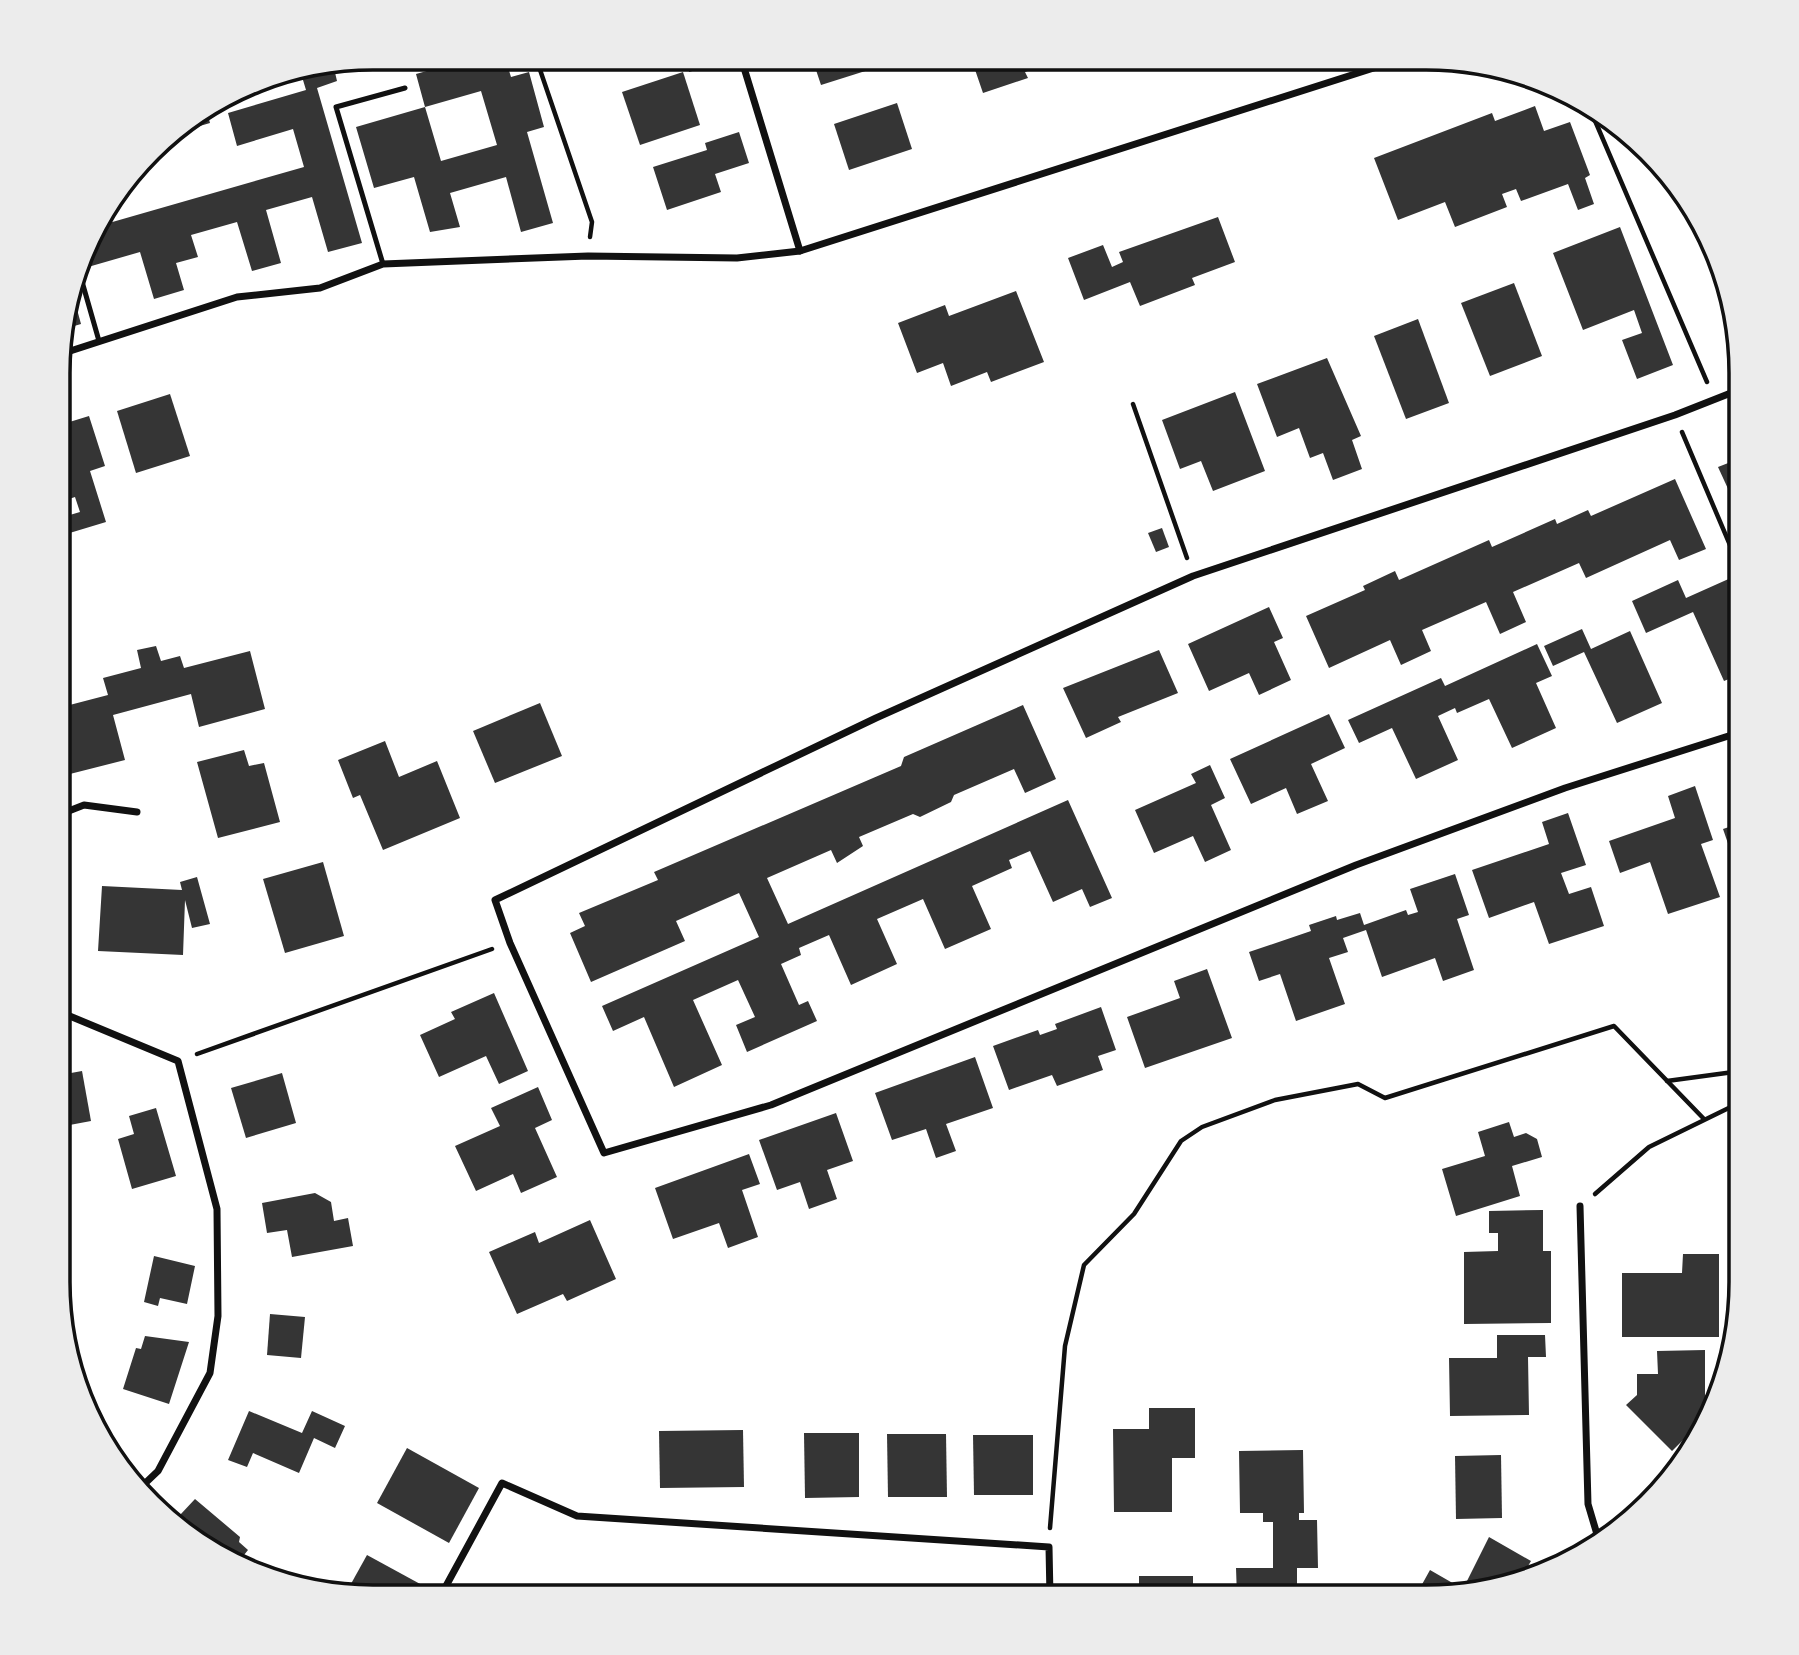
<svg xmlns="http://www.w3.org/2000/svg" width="1799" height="1655" font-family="Signika,sans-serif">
<rect width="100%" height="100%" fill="#fff"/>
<g fill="#353535" fill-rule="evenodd">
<polygon points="381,58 412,58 412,59 384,66"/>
<path d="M473 58H505L511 77 529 72 544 127 527 132 553 223 521 232 506 177 450 193 460 227 430 232 414 177 374 188 356 127 425 107 416 74ZM481 91 497 145 441 161 425 107Z"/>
<polygon points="686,58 715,58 717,64 689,72"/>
<polygon points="812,58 875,58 878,67 821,85"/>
<polygon points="971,58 1045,58 1047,64 1025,72 1028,78 983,93"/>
<polygon points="333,64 337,81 317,88 362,243 328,252 312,197 266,210 281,263 252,271 237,222 191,235 198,257 176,263 184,290 154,299 140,252 88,267 85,255 95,227 304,167 293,129 237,146 228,113 306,90 300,70"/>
<polygon points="683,72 700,125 640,145 622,92"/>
<polygon points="897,103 912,149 849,170 834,124"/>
<polygon points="1535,106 1544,131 1570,122 1590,175 1585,178 1594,204 1578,210 1568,184 1521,201 1516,189 1502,194 1507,207 1455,227 1445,202 1398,220 1374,158 1492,113 1495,121"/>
<polygon points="207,112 210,123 169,135 169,134"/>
<polygon points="739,132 749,163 715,174 721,192 667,210 653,167 707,150 705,143"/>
<polygon points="1218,217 1235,262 1192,278 1195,285 1140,306 1130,282 1084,300 1068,258 1103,245 1112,267 1123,262 1119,252"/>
<polygon points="1620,227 1673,365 1637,379 1622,340 1642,333 1634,310 1583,330 1553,253"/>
<polygon points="1514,283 1542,356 1490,376 1461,303"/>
<polygon points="72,291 81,324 64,329 64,312"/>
<polygon points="1016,291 1044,362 991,382 987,372 951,386 943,363 917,373 898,323 945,305 949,316"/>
<polygon points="1418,319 1449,403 1406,419 1374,336"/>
<polygon points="1327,358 1361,436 1352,440 1362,469 1333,480 1323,453 1310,458 1299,428 1277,437 1257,384"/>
<polygon points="1235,392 1265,471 1213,491 1201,461 1180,469 1162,420"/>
<polygon points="170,394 190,456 136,473 117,411"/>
<polygon points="89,416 105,466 90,471 106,522 63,535 63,517 80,512 75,497 63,501 63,424"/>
<polygon points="1741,458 1741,517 1718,467"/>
<polygon points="1675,479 1706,549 1679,560 1670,540 1586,578 1579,563 1513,592 1526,622 1500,634 1486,602 1422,630 1431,651 1401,665 1390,640 1329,668 1306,616 1365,590 1363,586 1395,571 1399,580 1489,540 1492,547 1555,519 1557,524 1588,510 1591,516"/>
<polygon points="1162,528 1169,547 1156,552 1148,533"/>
<polygon points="1733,577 1741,594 1741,674 1724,681 1693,612 1646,633 1632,601 1678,580 1686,598"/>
<polygon points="1269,607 1283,638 1274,642 1291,680 1259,695 1249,673 1209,691 1188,644"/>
<polygon points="1582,629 1591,649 1630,631 1662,703 1617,723 1584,652 1553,666 1544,646"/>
<polygon points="1537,644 1552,676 1536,683 1556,728 1512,748 1489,699 1457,713 1455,708 1438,716 1458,760 1416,779 1392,728 1359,743 1348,720 1441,678 1445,686"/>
<polygon points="156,646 161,661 180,656 184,668 250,651 265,709 199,727 191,694 113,715 125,760 66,775 61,758 62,707 108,695 103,678 141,668 137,650"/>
<polygon points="1159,650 1178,693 1118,717 1121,722 1086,738 1063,688"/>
<polygon points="540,703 562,756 495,783 473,731"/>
<polygon points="1023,705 1056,779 1025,793 1014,769 954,795 951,802 920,817 913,814 859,837 863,846 837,863 831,850 767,878 788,924 1068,800 1112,898 1090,907 1082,889 1053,902 1030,851 1009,860 1012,868 972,886 991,929 945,949 923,899 877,919 897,964 851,985 829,935 799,948 801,955 781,964 799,1005 808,1001 817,1021 747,1052 736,1025 755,1017 738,980 693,1000 722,1065 674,1087 644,1017 613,1031 602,1006 759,937 739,893 676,921 685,941 591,982 570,933 585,926 579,913 658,880 654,872 901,766 904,757"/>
<polygon points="1329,714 1345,748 1311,764 1328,801 1297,814 1286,788 1251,804 1230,759"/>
<polygon points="385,741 399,777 437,761 460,818 383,850 360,795 353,798 338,760"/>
<polygon points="244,750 249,766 264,763 280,822 218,838 197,762"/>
<polygon points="1210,765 1225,798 1211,805 1231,850 1205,862 1193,836 1154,853 1135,810 1196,783 1191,774"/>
<polygon points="1695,786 1713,840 1701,844 1720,897 1668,914 1650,862 1620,873 1609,841 1675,818 1668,796"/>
<polygon points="1568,813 1586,865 1561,873 1569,894 1591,887 1604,926 1549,944 1534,902 1489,918 1472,870 1549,844 1542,822"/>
<polygon points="1741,823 1741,859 1734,861 1723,829"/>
<polygon points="323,862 344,936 285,953 263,879"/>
<polygon points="1455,874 1469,915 1457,919 1474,970 1443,981 1435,958 1382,977 1366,930 1343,938 1348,952 1329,958 1345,1004 1296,1021 1280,974 1259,981 1249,952 1311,931 1309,925 1336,916 1337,920 1360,913 1364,925 1406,910 1408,915 1418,912 1410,889"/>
<polygon points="197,877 210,924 192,928 185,900 183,955 98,951 102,886 182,890 180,882"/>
<polygon points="1207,969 1232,1038 1145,1068 1127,1017 1180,998 1174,981"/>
<polygon points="494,993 528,1071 499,1084 486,1056 439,1077 420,1035 455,1019 451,1012"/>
<polygon points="1101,1007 1116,1050 1098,1056 1103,1070 1057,1086 1052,1075 1009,1090 993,1046 1038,1030 1040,1035 1057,1029 1055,1024"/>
<polygon points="975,1057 993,1108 946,1124 956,1151 936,1158 926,1129 892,1140 875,1093"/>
<polygon points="82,1071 91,1121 59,1127 60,1075"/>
<polygon points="282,1073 296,1123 246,1138 231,1088"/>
<polygon points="538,1087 552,1120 535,1128 557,1177 521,1193 513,1174 476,1191 455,1146 500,1126 491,1108"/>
<polygon points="156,1108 176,1176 132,1189 118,1139 134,1134 129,1116"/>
<polygon points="836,1113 853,1161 827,1170 837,1199 809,1209 800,1182 777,1190 759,1140"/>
<polygon points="1509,1122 1514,1137 1526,1133 1537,1139 1542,1157 1512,1166 1520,1196 1456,1216 1442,1169 1485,1156 1478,1132"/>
<polygon points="749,1154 760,1184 742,1190 758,1237 728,1248 719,1223 673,1239 655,1188"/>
<polygon points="315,1193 331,1202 334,1221 348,1218 353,1246 292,1257 287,1230 267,1233 262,1203"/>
<polygon points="1543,1210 1543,1251 1551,1251 1551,1323 1464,1324 1464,1252 1498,1251 1498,1233 1489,1233 1489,1211"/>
<polygon points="590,1220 616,1279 567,1301 563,1294 517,1314 489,1252 535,1232 539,1243"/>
<polygon points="1683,1254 1719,1254 1719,1337 1622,1337 1622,1273 1682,1273"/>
<polygon points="154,1256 195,1266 187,1304 160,1298 158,1306 144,1302"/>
<polygon points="270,1314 305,1317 301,1358 267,1355"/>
<polygon points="1497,1335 1545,1335 1546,1357 1528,1357 1529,1415 1450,1416 1449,1358 1497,1358"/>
<polygon points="145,1336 189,1342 169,1404 123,1389 136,1348 141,1349"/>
<polygon points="1705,1350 1705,1400 1712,1408 1711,1411 1701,1421 1701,1431 1695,1439 1684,1439 1672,1451 1626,1405 1637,1395 1637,1374 1658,1374 1657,1351"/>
<polygon points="1149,1408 1195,1408 1195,1458 1172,1458 1172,1512 1114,1512 1113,1429 1149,1429"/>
<polygon points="249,1411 302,1433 312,1411 345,1426 335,1448 314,1438 299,1473 253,1453 247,1467 228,1460"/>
<polygon points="743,1430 744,1487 660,1488 659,1431"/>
<polygon points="804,1433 859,1433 859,1497 805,1498"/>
<polygon points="887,1434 946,1434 947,1497 888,1497"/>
<polygon points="973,1435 1033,1435 1033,1495 974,1495"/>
<polygon points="103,1436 126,1459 120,1464 110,1448"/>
<polygon points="407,1448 479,1488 449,1543 377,1503"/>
<polygon points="1303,1450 1304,1513 1299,1513 1299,1520 1317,1520 1318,1568 1297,1568 1297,1597 1237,1597 1236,1568 1273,1568 1273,1522 1263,1522 1263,1513 1240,1513 1239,1451"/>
<polygon points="1501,1455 1502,1518 1456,1519 1455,1456"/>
<polygon points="195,1499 240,1537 239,1542 248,1550 236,1565 191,1532 195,1527 180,1515"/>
<polygon points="1489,1537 1531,1561 1520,1580 1446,1597 1415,1597 1430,1570 1463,1589"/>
<polygon points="367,1555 422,1585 415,1597 373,1597 347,1591"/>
<rect x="1139" y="1576" width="54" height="21"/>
<rect x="620" y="1589" width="62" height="8"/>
<polygon points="926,1589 926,1597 862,1597 862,1590"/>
<polygon points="826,1590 826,1597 758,1597 758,1591"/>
</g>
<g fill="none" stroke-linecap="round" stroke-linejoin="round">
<g stroke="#111" stroke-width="4.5">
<polyline points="536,58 592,222 590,237"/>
<polyline points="1590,109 1707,382"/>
<polyline points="1133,404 1187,558"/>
<polyline points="1682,432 1741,571"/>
<polyline points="197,1054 492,949"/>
<polyline points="1667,1081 1741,1071"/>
<polyline points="1595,1194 1649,1147 1741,1102"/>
<polyline points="1050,1528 1065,1346 1084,1265 1134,1214 1181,1141 1202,1127 1275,1100 1358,1084 1385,1098 1614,1026 1704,1119"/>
</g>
<g stroke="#111" stroke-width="5">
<polyline points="383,264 336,107 405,88"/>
<polyline points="79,271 99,341"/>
</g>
<g stroke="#111" stroke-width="7">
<polyline points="741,58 800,251"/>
<polyline points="64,353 237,297 320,288 383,264 588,256 737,258 800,251 1405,58"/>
<polyline points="1741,389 1675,415 1193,576 876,718 495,900 510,943 604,1153 771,1105 1356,865 1565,788 1741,732"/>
<polyline points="61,814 84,805 137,812"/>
<polyline points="60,1012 178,1061 217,1209 218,1316 210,1373 158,1471 137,1491"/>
<polyline points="1580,1206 1588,1504 1599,1541"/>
<polyline points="440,1597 502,1483 577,1516 1049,1547 1050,1597"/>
</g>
</g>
<path d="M0 0H1799V1655H0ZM373 70H1426A303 303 0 0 1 1729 373V1282A303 303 0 0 1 1426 1585H373A303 303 0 0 1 70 1282V373A303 303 0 0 1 373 70Z" fill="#ececec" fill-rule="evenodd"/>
<path fill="none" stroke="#111" stroke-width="3.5" d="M373 70H1426A303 303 0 0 1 1729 373V1282A303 303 0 0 1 1426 1585H373A303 303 0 0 1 70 1282V373A303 303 0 0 1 373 70Z"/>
</svg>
